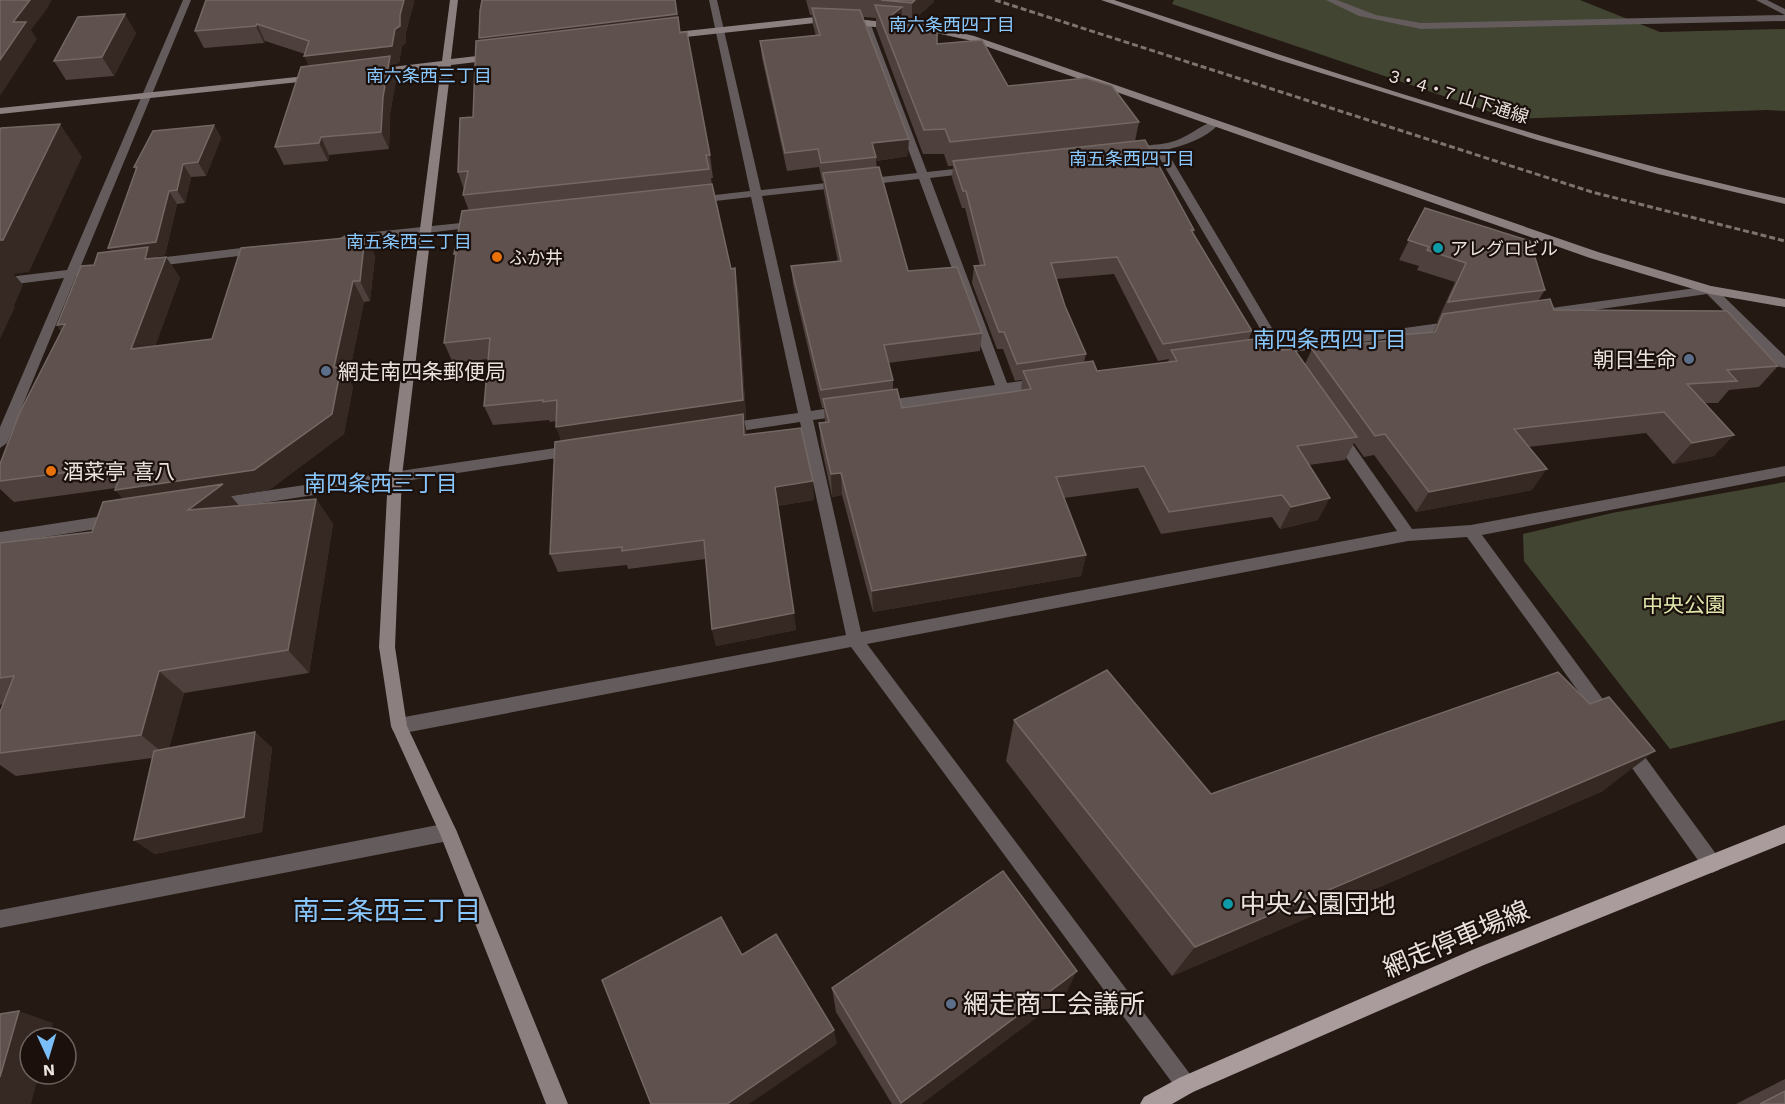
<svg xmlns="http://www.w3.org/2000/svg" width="1785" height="1104" font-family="'Work Sans','Noto Sans JP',sans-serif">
<rect width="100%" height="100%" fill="#241913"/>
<g fill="#424531">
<polygon points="1174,0 1580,0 1660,32 1785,29 1785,111 1767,110 1511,119 1172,4"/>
<polygon points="1785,482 1785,720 1670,749 1524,561 1523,534 1612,513"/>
</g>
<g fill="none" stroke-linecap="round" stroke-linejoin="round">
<g fill="#635b5c" fill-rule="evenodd">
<polygon points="183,0 191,0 80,268 98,266 104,270 98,274 76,276 7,443 0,448 0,427 64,278 0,286 0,278 67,270"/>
<path d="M709 0H717L761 190 917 173 861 22 869 20 927 172 972 167 977 170 972 173 930 178 1007 383 1042 378 1049 383C1042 392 903 408 881 411L876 409 874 406 881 401 995 385 919 179 762 196 811 411 843 406 850 411 843 416 813 420 861 632 1397 531 1334 440 1332 436 1334 432H1344L1412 529 1471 525 1785 466V476L1482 535 1613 713 1615 718 1613 723 1607 726 1601 723 1467 537 1408 541 867 644 1193 1078 1196 1085 1193 1092 1186 1095 1179 1092 851 647 399 734 393 731 391 726 393 721 399 718 846 635 800 422 727 433 720 428 727 423 798 413 751 197 697 203 691 200 697 197 750 191Z"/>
<polygon points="1326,0 1337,0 1376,15 1421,23 1785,15 1785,21 1421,29 1359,16"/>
<polygon points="1756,0 1767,0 1785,9 1785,15"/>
<path d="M1214 121 1219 124C1205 139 1185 145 1166 150L1282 345 1455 321 1461 325 1459 328 1287 353V358L1282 359 1275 355 1245 357 1244 354 1245 351 1271 347 1156 152 1130 155 1125 152C1135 144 1158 146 1171 142 1187 138 1199 126 1214 121Z"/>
<polygon points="480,221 486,224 484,226 345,243 339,239 345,235"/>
<polygon points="259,246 265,250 263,253 149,267 143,263 149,259"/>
<polygon points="1710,286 1714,287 1785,356 1785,368 1780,367 1707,294 1544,317 1538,313 1544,309"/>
<polygon points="576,445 583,450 576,455 217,510 212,508 210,504 212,500 217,498"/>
<polygon points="116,514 121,516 123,520 121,524 116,526 0,544 0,532"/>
<polygon points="1628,740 1634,742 1719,858 1721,864 1719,870 1712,873 1705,870 1622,754 1619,748 1622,742"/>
<polygon points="448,823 454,826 457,832 454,838 448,841 0,928 0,910"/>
</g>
<g fill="#8b7f80" fill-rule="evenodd">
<polygon points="450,0 458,0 451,59 494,54 499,57 494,60 451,65 402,476 395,647 407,726 457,832 568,1104 546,1104 440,834 391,726 379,647 388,476 441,67 375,75 370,72 375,69 442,61"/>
<path d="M1101 0H1114C1335 73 1557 148 1785 198V204L1658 174 1537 140 1279 60Z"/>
<polygon points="824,16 936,27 974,36 1598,252 1711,286 1785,299 1785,307 1710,294 1590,258 968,40 936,33 824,22 667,39 662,36 667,33"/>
<polygon points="315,75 318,76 318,80 0,114 0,108"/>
</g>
<polygon fill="#aa9b9c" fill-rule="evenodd" points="1785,825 1785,843 1484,965 1193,1092 1172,1104 1140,1104 1144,1097 1179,1078 1472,950"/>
<polyline stroke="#7e746f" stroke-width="3" stroke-dasharray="6 3" stroke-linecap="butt" points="995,0 1592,192 1785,241"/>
</g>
<g fill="#4e403c" fill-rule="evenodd">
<polygon points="206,0 413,0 414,2 406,32 406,43 402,46 399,63 393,64 397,74 390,114 389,149 329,155 328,161 284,165 275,147 309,66 305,54 265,41 264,43 204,48 195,31"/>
<path d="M806 0H934V2L912 21 937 44 1008 86 1139 122 1135 141 1194 230 1193 233 1252 331 1249 339 1270 351 1305 364 1312 349 1396 340 1399 335 1433 332 1438 322H1437L1455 282 1417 270 1419 266 1399 260 1425 208 1545 290 1538 301 1554 310 1778 366 1759 387 1729 390 1718 403H1704L1714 456 1673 464 1646 433 1528 447 1532 490 1416 512 1374 455 1364 457 1354 443 1345 460 1309 465 1318 520 1280 529 1272 517 1161 534 1138 488 1064 498 1086 555 1081 576 873 612 842 495 832 497 821 445 819 423 825 422 824 408H822L793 284 791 266 838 262 824 192 823 181H822L819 167 787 171 762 58 760 41 816 36 813 25 812 15H810ZM863 17 876 18V28L923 154H944L948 166H953L952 178 962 208H965L980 266H974L972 283 997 349H1003L1015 381 1022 380 1021 391 902 408 893 389V380L888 363 980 351 982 333 908 271 877 168 876 161 908 156ZM1114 274 1158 361 1169 359 1168 362 1097 371 1084 362 1086 354 1065 306 1057 279Z"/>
<polygon points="136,33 114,76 66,80 54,61"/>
<polygon points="680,33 710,155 713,178 711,178 712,184 731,269 738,288 746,419 744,420 747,435 814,500 777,506 796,630 716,646 712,629 706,559 628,569 627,565 558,572 550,554 561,441 556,421 550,422 549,420 493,425 484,406 488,359 453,363 444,343 456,257 454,254 469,211 463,195 464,190 458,172 473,117 480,40"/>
<polygon points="214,125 221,138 206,176 191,177 185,203 177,204 165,255 154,257 155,258 166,257 180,278 155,346 212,339 365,236 375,256 370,301 364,302 348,379 353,387 344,434 269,490 231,496 239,505 316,499 333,524 309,673 184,693 169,748 255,732 272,748 262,832 155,854 134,840 152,758 16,776 0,765 0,712 3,704 0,705 0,543 92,532 123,499 116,488 14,502 0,489 0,464 61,331 57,325 94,265 111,252 136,170 134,167"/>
<polygon points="1014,720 1211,794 1603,791 1172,976 1006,761"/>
<polygon points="832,988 1065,996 921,1104 892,1104 836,1012"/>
<polygon points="1785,1079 1785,1104 1736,1104"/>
</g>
<g fill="#362924">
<polygon points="30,0 52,0 46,10 31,30 37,39 0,96 0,60 13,22"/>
<polygon points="404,0 413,0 414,2 406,32 406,43 402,46 399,63 393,64 397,74 390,114 389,149 381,132 312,73 304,56 395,29"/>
<polygon points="675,0 684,56 484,53 479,38"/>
<polygon points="915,0 934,0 934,2 912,21 912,3"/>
<polygon points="902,7 901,30 889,17"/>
<polygon points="125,14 136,33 114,76 102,57"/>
<polygon points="257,24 265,41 264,43 256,26"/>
<polygon points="60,124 82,157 29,272 14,274 23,285 14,306 15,307 0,339 0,240"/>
<polygon points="214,125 221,138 206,176 198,162"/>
<polygon points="321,137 329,155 328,161 319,143"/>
<polygon points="909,139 908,156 876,161 876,157 872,143"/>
<polygon points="183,164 191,177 185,203 177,190"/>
<polygon points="169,191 177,204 165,255 154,257 162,268 166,257 180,278 147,369 131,349 117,261 108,248"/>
<polygon points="365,236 375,256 370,301 360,281"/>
<polygon points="735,268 738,288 746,419 744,420 747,433 748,454 563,446 556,427"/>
<polygon points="353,281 364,302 348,379 353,387 344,434 269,490 231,496 242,510 133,510 115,490 334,367"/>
<polygon points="65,324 74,346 57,325"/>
<polygon points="1734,435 1714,456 1673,464 1692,443"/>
<polygon points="1547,469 1532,490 1416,512 1429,492"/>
<polygon points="841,473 842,495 832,497 831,474"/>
<polygon points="813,481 814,500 777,506 775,487"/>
<polygon points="1330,498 1318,520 1280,529 1291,507"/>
<polygon points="316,499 333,524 309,673 288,650"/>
<polygon points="1086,555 1081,576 873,612 872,591"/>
<polygon points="794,613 796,630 716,646 712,629"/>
<polygon points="159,671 184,693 167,756 141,735"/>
<polygon points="255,732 272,748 262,832 155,854 134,840"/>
<polygon points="1655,751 1603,791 1172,976 1195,947"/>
<polygon points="1077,971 1065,996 921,1104 901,1104 901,1103"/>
<polygon points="19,1011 53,1023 49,1038 30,1038 30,1074 39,1074 31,1104 0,1104 0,1077"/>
<polygon points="834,1030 837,1044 749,1104 727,1104"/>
</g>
<g fill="#5f524e" stroke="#746864" stroke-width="1.5">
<polygon points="0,0 30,0 13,22 26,22 0,60"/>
<polygon points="206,0 404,0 400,15 400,26 395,29 392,46 304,56 309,41 257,24 256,26 195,31"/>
<polygon points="482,0 675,0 677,14 479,38 480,11"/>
<polygon points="881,0 915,0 912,3"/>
<polygon points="875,5 902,7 889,17 937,25 937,44 982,40 1008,86 1086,78 1112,86 1139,122 950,142 945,129 924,130"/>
<polygon points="812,8 860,10 909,139 872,143 876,157 821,163 818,149 785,153 760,41 820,35"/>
<polygon points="125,14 102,57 54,61 78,17"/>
<polygon points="678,17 680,33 687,32 710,155 706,155 709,169 463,195 468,171 458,172 460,118 473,117 476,41"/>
<polygon points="390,56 383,97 381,132 321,137 319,143 275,147 301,67"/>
<polygon points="60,124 3,240 0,240 0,130 1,128"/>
<polygon points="214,125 198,162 183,164 177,190 169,191 156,242 108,248 137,167 134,167 153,131"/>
<polygon points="1145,140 1194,230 1191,230 1252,331 1163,344 1117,257 1051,263 1065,306 1086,354 1017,364 1004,332 999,332 974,266 985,265 966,191 963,191 953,161"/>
<polygon points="879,167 908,271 957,267 982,333 884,345 893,380 821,390 791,266 841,261 823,173"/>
<polygon points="712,184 731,269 735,268 743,400 556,427 557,400 543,402 543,400 484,406 490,338 444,343 456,253 454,254 462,211"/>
<polygon points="1425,208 1530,241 1545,290 1448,302 1466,263 1427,250 1429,247 1408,240"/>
<polygon points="365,236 360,281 353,281 334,367 341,367 332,414 254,470 115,490 124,465 0,481 0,464 19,414 65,324 57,325 81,266 94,265 98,253 148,247 145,259 166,257 131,349 212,339 241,248"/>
<polygon points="1550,299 1554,310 1727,311 1778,366 1727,370 1737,381 1687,384 1734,435 1692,443 1664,412 1514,429 1547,469 1429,492 1385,434 1375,436 1312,349 1401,339 1399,335 1435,332 1443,314"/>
<polygon points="1262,338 1270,351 1294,349 1357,437 1297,446 1330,498 1291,507 1282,495 1169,512 1144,466 1056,477 1086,555 872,591 841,473 831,474 819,423 829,422 823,399 897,389 902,408 1031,389 1023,371 1093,361 1097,371 1177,361 1171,350"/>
<polygon points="743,414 744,435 801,428 813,481 775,487 794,613 712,629 704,540 622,551 622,547 550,554 555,442"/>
<polygon points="223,484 188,510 316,499 288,650 159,671 141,735 0,753 0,712 14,676 0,678 0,543 92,532 103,502"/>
<polygon points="1107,670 1211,794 1558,672 1590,704 1609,697 1655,751 1195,947 1014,720"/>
<polygon points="255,732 244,817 134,840 154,751"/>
<polygon points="1003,871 1077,971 901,1103 832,988"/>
<polygon points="721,917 742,955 776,934 834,1030 727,1104 651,1104 602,980"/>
<polygon points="19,1011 0,1077 0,1014"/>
<polygon points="1785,1091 1785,1104 1760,1104"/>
</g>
<g fill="#0f9aa8" stroke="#1b100b" stroke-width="2">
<circle cx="1438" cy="248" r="6"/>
<circle cx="1228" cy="904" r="6"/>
</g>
<g fill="#e8710a" stroke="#1b100b" stroke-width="2">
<circle cx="497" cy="257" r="6"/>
<circle cx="51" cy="471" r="6"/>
</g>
<g fill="#5c6f8a" stroke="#1b100b" stroke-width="2">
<circle cx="1689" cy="359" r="6"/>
<circle cx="326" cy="371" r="6"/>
<circle cx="951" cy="1004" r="6"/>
</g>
<g text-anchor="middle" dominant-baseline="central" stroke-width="4.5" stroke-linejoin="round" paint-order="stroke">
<g font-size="18" fill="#89c8fe" stroke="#1b100b">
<text x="952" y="24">南六条西四丁目</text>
<text x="429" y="75">南六条西三丁目</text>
<text x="1132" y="158">南五条西四丁目</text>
<text x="409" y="241">南五条西三丁目</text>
</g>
<g font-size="18" fill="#eae2de" stroke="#1b100b">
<text transform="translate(1459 96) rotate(17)">3・4・7 山下通線</text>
</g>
<g font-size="18" fill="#eae2de" stroke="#1b100b" text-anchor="start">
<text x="1450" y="248">アレグロビル</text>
<text x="509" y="257">ふか井</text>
</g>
<g font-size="21" fill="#eae2de" stroke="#1b100b" text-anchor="start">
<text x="1677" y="359" text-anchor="end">朝日生命</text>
<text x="338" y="371">網走南四条郵便局</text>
<text x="63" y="471">酒菜亭 喜八</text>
</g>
<g font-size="21" fill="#dfe7ad" stroke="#1b100b">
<text x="1684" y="604">中央公園</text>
</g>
<g font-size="22" fill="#89c8fe" stroke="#1b100b">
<text x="1330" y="339">南四条西四丁目</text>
<text x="381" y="483">南四条西三丁目</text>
</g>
<g font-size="26" fill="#eae2de" stroke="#1b100b" text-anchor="start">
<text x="1240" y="904">中央公園団地</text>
<text x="963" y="1004">網走商工会議所</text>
</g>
<g font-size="26" fill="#eae2de" stroke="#1b100b">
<text transform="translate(1456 939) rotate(-23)">網走停車場線</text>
</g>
<g font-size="27" fill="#89c8fe" stroke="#1b100b">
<text x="387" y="911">南三条西三丁目</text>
</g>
</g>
<g transform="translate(48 1056) rotate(176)"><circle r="28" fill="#1b100b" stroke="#6e645f" stroke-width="1.5"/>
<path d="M0-4.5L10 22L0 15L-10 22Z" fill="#7abef8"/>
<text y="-9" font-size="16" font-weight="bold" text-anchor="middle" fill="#eae2de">N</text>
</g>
</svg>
